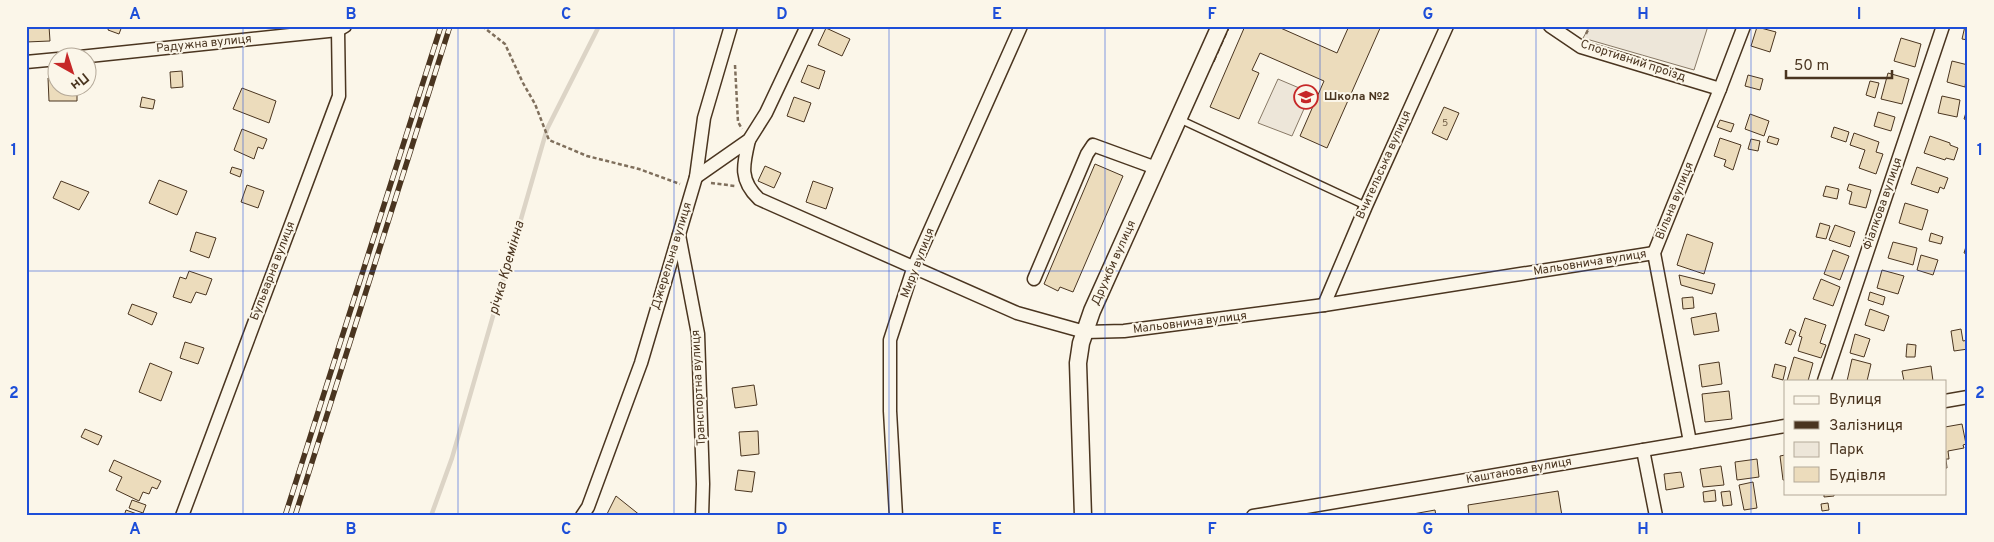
<svg xmlns="http://www.w3.org/2000/svg" width="1994" height="542" font-family="Overpass,sans-serif">
<rect width="100%" height="100%" fill="#fbf6e9"/>
<g fill="#ede6d9" stroke="#887966">
<polygon points="1590,26 1708,26 1694,70 1583,38"/>
<polygon points="1278,79 1311,93 1292,136 1258,123"/>
</g>
<g fill="none" stroke-linecap="round" stroke-linejoin="round">
<polyline stroke="#dcd4c6" stroke-width="4.5" points="431,516 452,458 547,129 599,26"/>
</g>
<g fill="#ecdcbc" stroke="#4a3520">
<polygon points="26,26 49,26 50,41 26,42"/>
<polygon points="109,26 122,26 119,34 108,30"/>
<polygon points="1245,26 1276,26 1337,53 1349,26 1381,26 1327,148 1300,136 1324,81 1260,53 1252,70 1259,73 1239,119 1210,107"/>
<polygon points="1965,26 1968,26 1968,40 1962,39"/>
<polygon points="1757,27 1776,32 1770,52 1751,46"/>
<polygon points="826,28 850,39 842,56 818,45"/>
<polygon points="1901,38 1921,44 1915,67 1894,61"/>
<polygon points="1952,61 1968,65 1965,87 1947,82"/>
<polygon points="808,65 825,71 819,89 801,82"/>
<polygon points="182,71 183,87 171,88 170,72"/>
<polygon points="1888,73 1909,79 1902,104 1881,99"/>
<polygon points="1748,75 1763,79 1760,90 1745,86"/>
<polygon points="48,78 58,79 58,88 77,88 77,101 49,101"/>
<polygon points="1870,81 1879,83 1875,98 1866,95"/>
<polygon points="242,88 276,101 269,123 233,109"/>
<polygon points="1942,96 1960,100 1957,117 1938,113"/>
<polygon points="142,97 155,100 153,109 140,107"/>
<polygon points="794,97 811,103 804,122 787,116"/>
<polygon points="1968,106 1968,120 1964,119"/>
<polygon points="1444,107 1459,113 1447,140 1432,133"/>
<polygon points="1878,112 1895,117 1891,131 1874,126"/>
<polygon points="1750,114 1769,121 1764,136 1745,129"/>
<polygon points="1720,120 1734,124 1731,132 1717,127"/>
<polygon points="1834,127 1849,132 1846,142 1831,137"/>
<polygon points="242,129 267,139 263,149 258,147 254,159 234,150"/>
<polygon points="1854,133 1879,142 1876,152 1883,154 1876,174 1859,168 1865,150 1850,145"/>
<polygon points="1769,136 1779,139 1777,145 1767,142"/>
<polygon points="1930,136 1950,143 1950,145 1958,148 1954,160 1946,158 1945,160 1924,153"/>
<polygon points="1720,138 1741,145 1733,170 1724,166 1726,160 1714,156"/>
<polygon points="1751,139 1760,141 1758,151 1748,149"/>
<polygon points="1095,164 1123,176 1073,292 1060,287 1058,291 1044,284"/>
<polygon points="765,166 781,173 774,188 758,181"/>
<polygon points="232,167 242,170 240,177 230,173"/>
<polygon points="1917,167 1948,178 1944,189 1940,187 1938,193 1911,184"/>
<polygon points="159,180 187,191 177,215 149,203"/>
<polygon points="61,181 89,192 79,210 53,198"/>
<polygon points="813,181 833,188 826,209 806,202"/>
<polygon points="1849,184 1871,190 1866,208 1849,204 1852,192 1847,190"/>
<polygon points="247,185 264,191 258,208 241,202"/>
<polygon points="1826,186 1839,189 1837,199 1823,196"/>
<polygon points="1905,203 1928,210 1922,230 1899,223"/>
<polygon points="1820,223 1830,226 1826,239 1816,237"/>
<polygon points="1835,225 1855,232 1850,247 1829,240"/>
<polygon points="196,232 216,238 209,258 190,251"/>
<polygon points="1931,233 1943,237 1941,244 1929,241"/>
<polygon points="1687,234 1713,243 1704,274 1677,265"/>
<polygon points="1968,240 1968,254 1964,253"/>
<polygon points="1893,242 1917,248 1913,265 1888,258"/>
<polygon points="1833,250 1849,256 1840,280 1824,274"/>
<polygon points="1921,255 1938,260 1933,275 1917,270"/>
<polygon points="1882,270 1904,276 1898,294 1877,288"/>
<polygon points="189,271 212,279 206,295 196,292 191,303 173,297 180,277 186,279"/>
<polygon points="1679,275 1715,284 1712,294 1681,285"/>
<polygon points="1821,279 1840,287 1833,306 1813,299"/>
<polygon points="1870,292 1885,297 1883,305 1868,300"/>
<polygon points="1693,297 1694,308 1683,309 1682,298"/>
<polygon points="132,304 157,313 152,325 128,314"/>
<polygon points="1870,309 1889,316 1884,331 1865,325"/>
<polygon points="1716,313 1719,331 1694,335 1691,318"/>
<polygon points="1805,318 1826,325 1820,343 1826,345 1821,358 1798,351 1802,337 1799,336"/>
<polygon points="1790,329 1796,332 1791,345 1785,343"/>
<polygon points="1961,329 1963,341 1968,340 1968,349 1954,351 1951,331"/>
<polygon points="1855,334 1870,339 1864,357 1850,353"/>
<polygon points="185,342 204,348 198,364 180,358"/>
<polygon points="1907,344 1916,345 1915,357 1906,357"/>
<polygon points="1794,357 1813,363 1808,381 1787,381"/>
<polygon points="1852,359 1871,364 1867,381 1847,381"/>
<polygon points="1719,362 1722,384 1702,387 1699,365"/>
<polygon points="150,363 172,372 161,401 139,392"/>
<polygon points="1775,364 1786,367 1783,380 1772,377"/>
<polygon points="1931,366 1933,381 1904,381 1902,371"/>
<polygon points="754,385 757,405 735,408 732,388"/>
<polygon points="1729,391 1732,419 1705,422 1702,394"/>
<polygon points="1962,424 1966,444 1963,445 1964,448 1948,451 1949,459 1946,459 1947,468 1945,468 1945,427"/>
<polygon points="85,429 102,436 98,445 81,437"/>
<polygon points="758,431 759,454 741,456 739,432"/>
<polygon points="1785,455 1785,480 1783,480 1780,456"/>
<polygon points="1757,459 1759,477 1737,480 1735,462"/>
<polygon points="114,460 161,481 157,489 152,487 149,494 143,492 139,501 116,490 122,477 109,471"/>
<polygon points="1721,466 1724,485 1703,487 1700,469"/>
<polygon points="738,470 755,472 752,492 735,490"/>
<polygon points="1681,472 1684,487 1666,490 1664,474"/>
<polygon points="1753,482 1757,508 1744,510 1739,485"/>
<polygon points="1715,490 1716,501 1704,502 1703,492"/>
<polygon points="1558,491 1562,516 1469,516 1468,505"/>
<polygon points="1730,491 1732,505 1723,506 1721,492"/>
<polygon points="1824,493 1834,493 1834,496 1824,497"/>
<polygon points="616,496 641,516 606,516"/>
<polygon points="132,500 146,505 143,513 129,508"/>
<polygon points="1828,503 1829,510 1822,511 1821,504"/>
<polygon points="126,510 137,514 136,516 124,516"/>
<polygon points="1435,510 1436,516 1402,516"/>
</g>
<g fill="none" stroke-linecap="round" stroke-linejoin="round">
<g stroke="#4a3520" stroke-width="9">
<polyline id="service" points="1179,119 1366,206"/>
</g>
<g stroke="#4a3520" stroke-width="15">
<g id="minor">
<polyline points="1550,26 1581,47 1720,89"/>
<polyline points="70,58 338,30 345,26"/>
<polyline points="26,62 58,59"/>
<path d="M749 140C743 165 739 180 759 199L1017 313 1085 332 1124 331 1324 305 1654 253"/>
<polyline points="696,177 749,140 766,113 807,26"/>
<polyline points="679,235 698,334 703,484 702,516"/>
<polyline points="1034,279 1087,154 1093,145 1156,168"/>
<polyline points="1324,305 1366,206 1447,26"/>
<polyline points="1824,381 1943,26"/>
<polyline points="1945,401 1968,397"/>
<polyline points="1690,442 1654,253 1720,89 1744,26"/>
<polyline points="1643,450 1656,516"/>
<polyline points="182,516 339,96 338,30"/>
<polyline points="582,516 588,507 641,363 696,177 704,118 731,26"/>
<polyline points="896,516 890,411 890,340 914,266 1021,26"/>
<polyline points="1253,516 1785,426"/>
</g>
</g>
<g stroke="#4a3520" stroke-width="19">
<polyline id="tertiary" points="1083,516 1078,363 1081,343 1092,311 1220,26"/>
</g>
<g stroke="#7f6f5c" stroke-width="2.5" stroke-dasharray="4 2.5" stroke-linecap="butt">
<polyline points="482,26 505,44 523,83 535,104 549,140 587,156 639,169 680,184"/>
<polyline points="1586,34 1590,26"/>
<polyline points="735,65 738,122 742,129"/>
<polyline points="711,183 735,186"/>
</g>
<use href="#service" stroke="#fbf6e9" stroke-width="6"/>
<use href="#minor" stroke="#fbf6e9" stroke-width="12"/>
<use href="#tertiary" stroke="#fbf6e9" stroke-width="16"/>
<g stroke="#4a3520" stroke-width="5.5">
<g id="rail">
<polyline points="285,516 441,26"/>
<polyline points="295,516 450,26"/>
</g>
</g>
<use href="#rail" stroke="#fbf6e9" stroke-width="4" stroke-dasharray="11" stroke-linecap="butt"/>
<polyline stroke="#4a3520" stroke-width="1" stroke-dasharray="6 2.5" stroke-linecap="butt" points="1214,62 1230,26"/>
</g>
<path fill="none" stroke="#1d4ed8" stroke-width="1" stroke-opacity="0.55" d="M243 26V516M458 26V516M674 26V516M889 26V516M1105 26V516M1320 26V516M1536 26V516M1751 26V516M26 271H1968"/>
<defs>
<g id="school-ring" transform="scale(1.25)"><circle r="9.5" fill="#fbf6e9" stroke="#c62828" stroke-width="1.5"/><path d="M0-5L7-2L0 1L-7-2ZM-4 1L0 2.5L4 1V4Q0 6-4 4Z" fill="#c62828"/></g>
</defs>
<g fill-rule="evenodd">
<use href="#school-ring" x="1306" y="97"/>
</g>
<g text-anchor="middle" dominant-baseline="central" stroke-width="4" stroke-linejoin="round" paint-order="stroke">
<g font-size="10" fill="#725f47">
<text x="1445" y="123">5</text>
</g>
<g font-size="12" fill="#4a3520" stroke="#fbf6e9">
<text transform="translate(204 44) rotate(-6)">Радужна вулиця</text>
<text transform="translate(1633 61) rotate(18)">Спортивний проїзд</text>
<text transform="translate(1384 165) rotate(-66)">Вчительська вулиця</text>
<text transform="translate(1675 201) rotate(-68)">Вільна вулиця</text>
<text transform="translate(1883 204) rotate(-71)">Фіалкова вулиця</text>
<text transform="translate(672 256) rotate(-73)">Джерельна вулиця</text>
<text transform="translate(918 263) rotate(-69)">Миру вулиця</text>
<text transform="translate(1114 263) rotate(-66)">Дружби вулиця</text>
<text transform="translate(1590 263) rotate(-9)">Мальовнича вулиця</text>
<text transform="translate(273 271) rotate(-69)">Бульварна вулиця</text>
<text transform="translate(1190 323) rotate(-7)">Мальовнича вулиця</text>
<text transform="translate(699 388) rotate(-93)">Транспортна вулиця</text>
<text transform="translate(1519 471) rotate(-10)">Каштанова вулиця</text>
</g>
<g font-size="12" font-weight="bold" fill="#4a3520" stroke="#fbf6e9" text-anchor="start">
<text x="1324" y="97">Школа №2</text>
</g>
<g font-size="14" font-style="italic" fill="#4a3520" stroke="#fbf6e9">
<text transform="translate(507 268) rotate(-74)">річка Кремінна</text>
</g>
</g>
<rect width="1994" height="542" fill="none" stroke="#fbf6e9" stroke-width="55"/>
<rect x="1784" y="380" width="162" height="115" fill="#fbf6e9" stroke="#b4a999"/>
<rect x="1794" y="396" width="25" height="8" fill="#fbf6e9" stroke="#b4a999"/>
<text x="1829" y="404" font-size="15" fill="#4a3520">Вулиця</text>
<rect x="1794" y="421" width="25" height="8" fill="#4a3520" stroke="#b4a999"/>
<text x="1829" y="430" font-size="15" fill="#4a3520">Залізниця</text>
<rect x="1794" y="442" width="25" height="15" fill="#ede6d9" stroke="#b4a999"/>
<text x="1829" y="454" font-size="15" fill="#4a3520">Парк</text>
<rect x="1794" y="467" width="25" height="15" fill="#ecdcbc" stroke="#b4a999"/>
<text x="1829" y="480" font-size="15" fill="#4a3520">Будівля</text>
<g transform="translate(72 72) rotate(141)"><circle r="24" fill="#fbf6e9" stroke="#b4a999"/>
<path d="M0-4L9 19L0 12L-9 19Z" fill="#c62828"/>
<text y="-8" font-size="14" font-weight="bold" text-anchor="middle" fill="#4a3520">Пн</text>
</g>
<path d="M1786 70v8h106v-8" fill="none" stroke="#4a3520" stroke-width="2.5"/>
<text x="1794" y="70" font-size="15" fill="#4a3520" stroke="#fbf6e9" stroke-width="4" paint-order="stroke">50 m</text>
<rect x="28" y="28" width="1938" height="486" fill="none" stroke="#1d4ed8" stroke-width="2"/>
<g font-size="16" text-anchor="middle" font-weight="bold" fill="#1d4ed8">
<text x="135" y="19">A</text>
<text x="351" y="19">B</text>
<text x="566" y="19">C</text>
<text x="782" y="19">D</text>
<text x="997" y="19">E</text>
<text x="1212" y="19">F</text>
<text x="1428" y="19">G</text>
<text x="1643" y="19">H</text>
<text x="1859" y="19">I</text>
<text x="14" y="155">1</text>
<text x="1980" y="155">1</text>
<text x="14" y="398">2</text>
<text x="1980" y="398">2</text>
<text x="135" y="534">A</text>
<text x="351" y="534">B</text>
<text x="566" y="534">C</text>
<text x="782" y="534">D</text>
<text x="997" y="534">E</text>
<text x="1212" y="534">F</text>
<text x="1428" y="534">G</text>
<text x="1643" y="534">H</text>
<text x="1859" y="534">I</text>
</g>
</svg>
